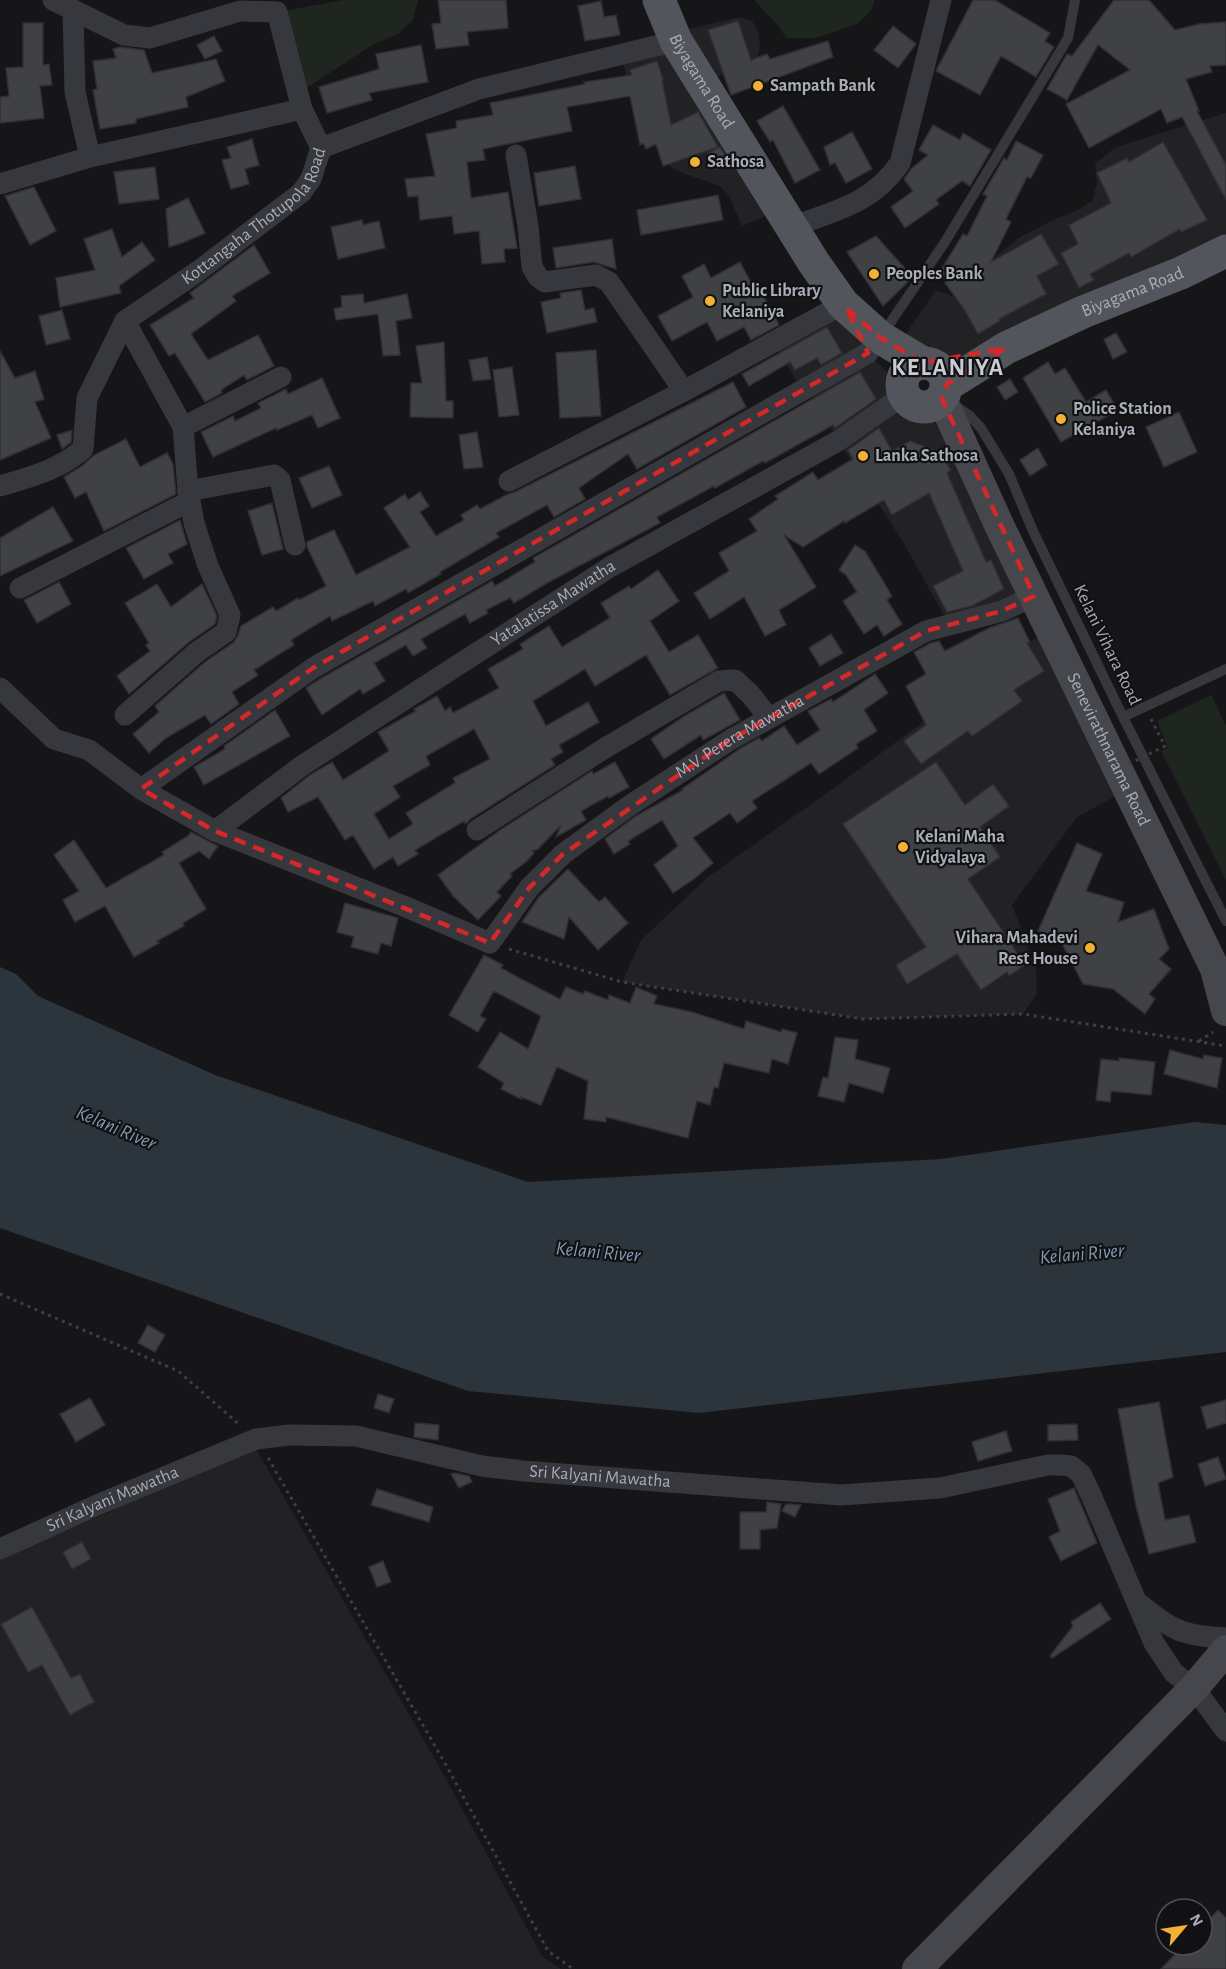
<svg xmlns="http://www.w3.org/2000/svg" width="1226" height="1969" font-family="'Alegreya Sans',sans-serif">
<rect width="100%" height="100%" fill="#161618"/>
<g fill="#222225">
<polygon points="739,17 752,21 758,31 760,47 758,56 750,63 702,83 781,210 742,226 729,196 720,186 685,174 671,167 638,124 622,58 673,33"/>
<polygon points="1226,113 1226,251 1006,348 932,364 896,348 936,290 962,300 984,266 1020,237 1053,220 1076,211 1092,201 1097,183 1095,163 1116,147"/>
<polygon points="843,304 868,353 901,386 908,401 916,406 925,408 983,491 1034,596 949,624 903,542 838,441 808,389 803,391 772,342"/>
<polygon points="1039,636 1127,790 1077,817 1012,905 1036,968 1037,994 1023,1014 863,1019 622,982 641,940 708,877 834,788"/>
<polygon points="252,1442 440,1768 542,1956 561,1969 0,1969 0,1558 105,1514"/>
</g>
<g fill="#1e261f">
<polygon points="344,0 418,0 413,20 398,34 372,45 299,93 277,12"/>
<polygon points="754,0 875,0 871,10 857,24 816,38 786,38 780,28"/>
<polygon points="1211,695 1226,725 1226,880 1161,751 1168,748 1157,721"/>
</g>
<polygon fill="#2c353c" points="0,967 16,974 38,996 215,1075 528,1182 941,1159 1195,1122 1226,1125 1226,1352 699,1413 468,1391 0,1228"/>
<g fill="#404145" stroke="#303034" stroke-width="1.5" fill-rule="evenodd">
<polygon points="438,0 506,0 508,28 467,32 469,45 436,49 432,24 441,23"/>
<polygon points="973,0 995,0 1050,33 1045,41 1054,47 1036,77 1001,56 980,95 936,71"/>
<polygon points="1114,0 1149,0 1175,30 1199,24 1226,22 1226,65 1210,66 1212,72 1186,79 1199,111 1197,111 1226,165 1226,200 1182,117 1167,123 1161,109 1089,148 1066,104 1130,70 1098,45 1067,100 1047,89 1067,54 1072,56"/>
<polygon points="601,1 604,17 616,15 620,35 585,41 578,6"/>
<polygon points="738,21 751,60 767,54 770,59 828,41 833,57 731,95 708,30"/>
<polygon points="23,23 43,23 43,65 49,64 52,85 40,86 44,118 0,123 0,97 9,96 6,68 23,67"/>
<polygon points="893,26 916,44 898,68 874,50"/>
<polygon points="214,36 222,51 205,59 197,45"/>
<polygon points="421,45 428,82 369,93 372,100 327,113 319,87 379,69 376,54"/>
<polygon points="120,47 144,50 152,73 216,59 225,81 186,97 188,107 136,119 136,123 100,129 93,90 97,89 93,61 116,58 113,49"/>
<polygon points="657,61 663,79 662,80 671,125 698,112 718,147 663,166 656,144 646,149 643,143 640,145 630,96 567,107 572,131 483,149 485,160 467,162 471,198 508,192 517,248 504,249 505,262 482,264 479,231 454,234 452,216 420,220 418,196 408,197 405,179 435,176 426,134 457,128 456,121 493,115 490,103 585,84 584,82 632,75 630,70"/>
<polygon points="783,106 820,170 795,183 773,140 770,142 757,121"/>
<polygon points="933,125 960,140 963,133 991,150 970,186 962,181 936,200 939,204 905,228 891,207 913,191 904,179 912,168 928,155 919,150"/>
<polygon points="852,132 872,169 846,183 835,163 830,165 824,147"/>
<polygon points="252,139 259,165 245,169 249,184 231,189 222,160 231,158 227,147"/>
<polygon points="1016,141 1043,155 1031,178 1027,177 1006,219 1011,222 991,262 1041,234 1059,264 1037,276 1046,294 999,319 1000,321 978,334 964,309 945,283 947,280 938,275 963,234 967,236 987,196 983,194 1004,158 1007,160"/>
<polygon points="1163,142 1207,220 1181,232 1180,229 1131,257 1129,253 1090,274 1094,280 1079,288 1061,253 1078,244 1069,225 1111,203 1097,173 1127,158 1129,162"/>
<polygon points="720,147 730,163 717,170 708,153"/>
<polygon points="575,166 581,199 539,206 534,173"/>
<polygon points="155,167 159,199 119,204 114,172"/>
<polygon points="34,187 56,231 30,245 5,196"/>
<polygon points="718,195 723,220 641,235 637,210"/>
<polygon points="188,198 205,233 182,243 169,247 166,209"/>
<polygon points="362,220 363,225 379,221 385,248 338,259 331,227"/>
<polygon points="112,229 122,257 142,242 155,260 119,286 121,293 60,307 56,278 95,270 84,239"/>
<polygon points="876,236 910,274 910,280 883,306 847,252"/>
<polygon points="612,239 616,269 594,262 556,268 553,248"/>
<polygon points="254,245 270,273 232,296 236,301 191,334 208,360 258,335 274,366 247,380 244,375 221,390 222,393 205,402 175,353 169,356 150,325 194,298 190,293"/>
<polygon points="740,262 758,296 762,293 779,325 751,340 744,327 717,341 707,322 672,341 658,316 693,297 682,276 704,264 711,278"/>
<polygon points="581,290 585,310 594,308 597,322 547,333 541,302 561,298 560,293"/>
<polygon points="363,294 364,303 407,294 412,318 396,321 400,355 383,356 378,314 336,320 334,309 342,307 341,296"/>
<polygon points="62,310 70,339 46,345 39,316"/>
<polygon points="827,327 842,353 821,365 817,358 795,370 790,362 749,386 742,374"/>
<polygon points="1116,333 1127,352 1113,359 1104,339"/>
<polygon points="444,342 446,401 453,401 453,418 410,417 411,383 422,383 416,346"/>
<polygon points="596,350 601,416 560,418 556,353"/>
<polygon points="0,351 15,378 35,371 44,399 35,402 51,438 0,460"/>
<polygon points="487,357 491,379 473,381 469,360"/>
<polygon points="1048,362 1055,374 1065,368 1086,402 1106,390 1118,410 1061,442 1023,378"/>
<polygon points="512,367 519,415 499,417 493,370"/>
<polygon points="860,372 876,399 835,428 833,425 765,463 763,461 715,488 714,486 657,517 660,523 547,583 514,603 510,598 486,610 488,613 470,623 465,614 421,639 427,648 413,656 406,645 374,663 385,681 363,694 360,689 322,715 306,688 320,679 492,581 495,586 535,562 533,558"/>
<polygon points="322,378 340,418 318,428 312,415 277,430 276,428 213,457 201,432 233,416 235,421 261,408 258,403 286,389 288,394"/>
<polygon points="1010,379 1018,392 1005,400 997,387"/>
<polygon points="733,382 746,407 637,469 628,454 579,488 585,499 554,517 547,505 496,533 499,537 440,572 441,574 408,593 406,589 375,606 373,601 332,621 330,616 291,640 294,645 254,670 258,675 232,692 239,704 211,724 205,715 166,738 149,753 133,734 159,712 155,706 205,662 234,642 238,635 241,626 273,607 276,611 298,598 299,600 326,586 307,547 307,542 334,530 356,575 410,547 384,508 405,494 408,500 420,492 429,506 420,512 436,536 464,520 461,515 477,505 480,509 508,494 515,492"/>
<polygon points="1179,412 1197,452 1164,467 1146,427"/>
<polygon points="879,428 892,451 910,441 940,452 951,470 947,473 986,562 991,560 1004,589 972,606 947,612 933,586 963,571 929,493 892,515 884,500 845,523 844,521 803,547 784,535 816,587 779,610 786,625 765,636 744,597 710,619 694,593 729,571 719,553 757,531 749,519 778,499 775,496 813,472 818,480 853,459 848,450"/>
<polygon points="72,430 71,442 62,449 57,435"/>
<polygon points="477,432 483,467 464,469 459,435"/>
<polygon points="126,439 140,467 167,453 173,464 176,494 104,531 86,492 75,498 64,477 82,466 94,455"/>
<polygon points="1038,448 1047,465 1030,476 1020,460"/>
<polygon points="329,466 342,495 312,508 299,478"/>
<polygon points="272,503 283,549 262,555 248,511"/>
<polygon points="53,507 73,541 0,576 0,538"/>
<polygon points="180,520 187,544 168,554 173,563 144,579 126,548"/>
<polygon points="855,545 865,551 892,596 887,600 902,624 884,636 877,625 864,634 843,601 857,592 846,575 839,570"/>
<path d="M658 570 679 601 650 621 669 652 698 635 718 668 670 695 646 655 595 686 585 669 533 701 546 726 588 702 599 722 559 745 563 752 551 759 555 765 470 819 466 824 464 821 415 850 418 854 398 866 393 857 374 869 353 835 345 840 318 797 288 812 281 798 310 775 332 762 343 780 389 751 378 732 416 711 414 709 437 696 445 711 450 707 453 713 499 688 488 669 523 649 520 644 549 626 562 647 610 618 601 603 629 586 631 589ZM474 729 490 759 453 778 455 783 406 813 413 824 389 839 374 814 400 797 393 786 430 765 426 756Z"/>
<polygon points="59,582 71,604 37,623 24,600"/>
<polygon points="157,584 171,607 202,584 217,616 215,624 189,642 129,694 117,676 150,651 146,645 149,643 125,603"/>
<polygon points="1018,618 1030,642 1027,643 1044,671 1014,690 1022,701 972,736 968,731 921,764 904,741 926,725 906,686 926,674 914,652 931,643 939,641 945,651 989,628"/>
<polygon points="831,634 843,653 820,666 809,648"/>
<polygon points="875,674 888,693 864,710 877,731 856,744 858,748 819,774 811,763 752,801 757,808 737,823 730,813 693,838 713,863 694,879 673,893 654,865 678,846 662,820 628,841 630,844 614,854 605,839 636,816 683,790 682,789 741,748 759,738 762,741 784,726 797,745 820,730 808,711 831,699 833,702"/>
<polygon points="724,693 740,720 703,740 701,735 664,759 651,739 683,717"/>
<polygon points="275,710 290,736 204,785 194,767 225,749 224,746"/>
<polygon points="615,762 629,787 609,798 608,796 581,811 586,820 556,837 561,825 538,849 532,851 534,853 527,861 510,874 512,876 497,892 501,896 478,920 453,896 438,875 503,828 592,771 593,774"/>
<polygon points="936,762 965,805 993,784 1009,806 980,827 1000,857 968,879 1025,965 1009,976 1007,972 981,990 957,954 907,984 896,965 926,947 843,824"/>
<polygon points="191,832 218,846 209,859 199,851 179,863 206,909 183,923 184,926 157,941 159,943 134,957 105,906 75,922 63,900 79,891 54,855 74,840 106,888 164,855 162,852 188,836"/>
<polygon points="1077,843 1102,854 1086,891 1124,902 1118,922 1154,909 1169,949 1159,959 1171,969 1149,994 1155,999 1145,1014 1113,989 1083,984 1059,938 1038,931"/>
<polygon points="568,869 599,902 605,897 628,923 598,950 569,917 564,939 522,922 539,897"/>
<polygon points="345,903 398,918 391,946 381,943 378,954 351,947 354,937 337,932"/>
<polygon points="484,955 503,965 501,968 521,979 560,999 566,987 583,994 585,991 608,1000 609,995 630,1003 636,987 657,996 654,1004 692,1012 744,1029 746,1021 781,1032 782,1029 797,1033 788,1064 772,1059 769,1073 724,1063 718,1088 714,1087 710,1105 697,1101 688,1138 606,1117 606,1122 584,1119 588,1081 557,1067 541,1105 521,1097 521,1099 501,1089 504,1083 478,1067 500,1032 528,1049 541,1016 494,991 480,1016 486,1019 478,1032 449,1015"/>
<polygon points="835,1037 858,1040 855,1059 890,1068 883,1093 849,1083 844,1102 818,1096 823,1077 828,1078"/>
<polygon points="1170,1050 1203,1059 1204,1055 1222,1058 1217,1088 1164,1074"/>
<polygon points="1119,1058 1155,1062 1151,1095 1111,1091 1110,1102 1096,1100 1101,1059 1119,1061"/>
<polygon points="148,1325 165,1335 155,1352 138,1343"/>
<polygon points="378,1394 394,1399 389,1413 374,1408"/>
<polygon points="90,1398 105,1425 76,1442 60,1414"/>
<polygon points="1226,1400 1226,1423 1207,1429 1201,1407"/>
<polygon points="1159,1402 1173,1477 1158,1483 1165,1520 1189,1515 1196,1542 1149,1554 1136,1506 1118,1409"/>
<polygon points="415,1423 439,1425 438,1440 414,1437"/>
<polygon points="1077,1424 1078,1440 1048,1441 1048,1425"/>
<polygon points="1006,1431 1012,1451 978,1461 972,1442"/>
<polygon points="1218,1457 1226,1479 1205,1486 1198,1464"/>
<polygon points="454,1473 469,1476 472,1482 459,1488 451,1474"/>
<polygon points="1074,1488 1097,1543 1061,1561 1049,1537 1060,1531 1048,1499"/>
<polygon points="377,1489 433,1507 429,1522 371,1505"/>
<polygon points="767,1502 781,1504 777,1528 760,1530 760,1549 740,1549 740,1512 766,1512"/>
<polygon points="786,1504 801,1505 795,1517 782,1511"/>
<polygon points="82,1542 91,1559 72,1569 63,1552"/>
<polygon points="383,1561 391,1582 377,1587 369,1567"/>
<polygon points="1100,1603 1111,1619 1052,1658 1050,1656 1073,1626 1071,1622"/>
<polygon points="32,1607 71,1678 80,1674 94,1702 70,1715 42,1665 28,1672 1,1624"/>
<polygon points="1218,1910 1226,1918 1226,1969 1161,1969 1184,1945 1202,1945 1202,1927"/>
</g>
<g fill="none" stroke-linecap="round" stroke-linejoin="round">
<g stroke="#3d3f44" stroke-width="3" stroke-dasharray="3 4.5" stroke-linecap="butt">
<polyline points="1151,719 1165,746 1157,750"/>
<polyline points="509,949 622,982 863,1019 1023,1014 1226,1046"/>
<polyline points="1199,1041 1213,1032"/>
<polyline points="0,1294 178,1371 241,1426"/>
<polyline points="268,1458 446,1765 548,1951 573,1969"/>
</g>
<g stroke="#37383d" stroke-width="10">
<polyline points="882,335 945,242 1068,38 1075,0"/>
<polyline points="953,404 969,415 981,428 1009,474 1033,531 1123,717 1226,921"/>
<polyline points="1123,717 1226,669"/>
</g>
<g stroke="#37383d" stroke-width="21">
<polyline points="53,0 124,35 150,38 240,11 277,12 302,109 321,148"/>
<polyline points="516,155 528,226 532,267 538,277 545,282 596,275 609,282 684,391"/>
<polyline points="90,157 302,109"/>
<polyline points="0,184 90,157 75,92 73,11"/>
<path d="M792 227C836 210 872 204 900 163L941 0"/>
<polyline points="183,427 281,377"/>
<polyline points="509,481 684,391 843,304"/>
<path d="M0 486C30 477 59 470 83 449L87 398 125 321"/>
<polyline points="188,491 274,475 280,480 295,545"/>
<polyline points="20,588 190,501"/>
<path id="s1" d="M0 688 54 739 89 750 141 789 215 831 406 907 490 943 529 888 563 854 629 806 730 740 926 631 1002 611 1034 596"/>
<path id="s2" d="M125 715 197 652 226 632 230 615 208 566 194 523 188 491 183 427 125 321 197 272 301 193 311 179 321 148 479 89 676 41"/>
<polyline points="141,789 313,668 868,353"/>
<polyline points="477,830 605,748 719,681 735,680 750,694 769,718"/>
<path id="s3" d="M215 831 303 765 610 567 838 441 904 395"/>
<path id="s4" d="M0 1549 97 1505 256 1439 289 1435 356 1436 482 1466 523 1471 841 1495 940 1488 1048 1465H1061L1071 1466 1081 1474 1091 1495 1154 1643 1174 1673 1194 1688 1226 1731"/>
<path d="M1140 1604C1172 1631 1184 1636 1226 1638"/>
</g>
<g stroke="#45474d" stroke-width="30">
<path id="s5" d="M942 399 1000 527 1215 969 1226 1011"/>
<polyline points="917,1969 1194,1688 1226,1650"/>
</g>
<g stroke="#53555c" stroke-width="33">
<path id="s6" d="M659 0 676 41 702 83 814 263 843 304 881 338 923 363"/>
<circle cx="924" cy="385" r="22"/>
<path id="s7" d="M947 385 1006 348 1083 312 1181 273 1226 251"/>
</g>
<polyline stroke="#3d3f44" stroke-width="3" stroke-dasharray="3 4.5" stroke-linecap="butt" points="1129,764 1157,750"/>
</g>
<path fill="none" stroke="#d62828" stroke-width="4.5" stroke-dasharray="12 8" stroke-linejoin="round" d="M847 309 881 338 923 363 1006 348 947 384 942 399 1034 596 1002 611 926 631 730 740 563 854 529 888 490 943 215 831 141 789 313 668 868 353Z"/>
<g fill="#f2b134" stroke="#111113" stroke-width="2">
<circle cx="758" cy="86" r="6"/>
<circle cx="695" cy="162" r="6"/>
<circle cx="874" cy="274" r="6"/>
<circle cx="710" cy="301" r="6"/>
<circle cx="1061" cy="419" r="6"/>
<circle cx="863" cy="456" r="6"/>
<circle cx="903" cy="847" r="6"/>
<circle cx="1090" cy="948" r="6"/>
</g>
<g text-anchor="middle" dominant-baseline="central" stroke-width="4.5" stroke-linejoin="round" paint-order="stroke">
<g font-size="18" fill="#a8adb8" stroke="#111113">
<text stroke="none"><textPath href="#s6" startOffset="92">Biyagama Road</textPath></text>
<text stroke="none"><textPath href="#s2" startOffset="634">Kottangaha Thotupola Road</textPath></text>
<text stroke="none"><textPath href="#s7" startOffset="208">Biyagama Road</textPath></text>
<text stroke="none"><textPath href="#s3" startOffset="408">Yatalatissa Mawatha</textPath></text>
<text transform="translate(1107 645) rotate(64)">Kelani Vihara Road</text>
<text stroke="none"><textPath href="#s1" startOffset="886">M.V. Perera Mawatha</textPath></text>
<text stroke="none"><textPath href="#s5" startOffset="388">Senevirathnarama Road</textPath></text>
<text stroke="none"><textPath href="#s4" startOffset="627">Sri Kalyani Mawatha</textPath></text>
<text stroke="none"><textPath href="#s4" startOffset="123">Sri Kalyani Mawatha</textPath></text>
</g>
<g font-size="18" font-weight="bold" fill="#a8adb8" stroke="#111113" text-anchor="start">
<text x="770" y="86">Sampath Bank</text>
<text x="707" y="162">Sathosa</text>
<text x="886" y="274">Peoples Bank</text>
<text x="722" y="291">Public Library<tspan x="722" dy="21">Kelaniya</tspan></text>
<text x="1073" y="409">Police Station<tspan x="1073" dy="21">Kelaniya</tspan></text>
<text x="875" y="456">Lanka Sathosa</text>
<text x="915" y="837">Kelani Maha<tspan x="915" dy="21">Vidyalaya</tspan></text>
<text x="1078" y="938" text-anchor="end">Vihara Mahadevi<tspan x="1078" dy="21">Rest House</tspan></text>
</g>
<g font-size="20" font-style="italic" fill="#7f9bb3" stroke="#111113">
<text transform="translate(116 1128) rotate(23)">Kelani River</text>
<text transform="translate(598 1252) rotate(5)">Kelani River</text>
<text transform="translate(1082 1254) rotate(-5)">Kelani River</text>
</g>
<g font-size="24" font-weight="bold" letter-spacing="1.5" fill="#c9ccd4" stroke="#111113">
<text x="948" y="368">KELANIYA</text>
</g>
</g>
<g transform="translate(1184 1927) rotate(61)"><circle r="28" fill="#111113" stroke="#4d4f55" stroke-width="1.5"/>
<path d="M0-4.5L10 22L0 15L-10 22Z" fill="#f2b134"/>
<text y="-9" font-size="16" font-weight="bold" text-anchor="middle" fill="#a8adb8">N</text>
</g>
</svg>
